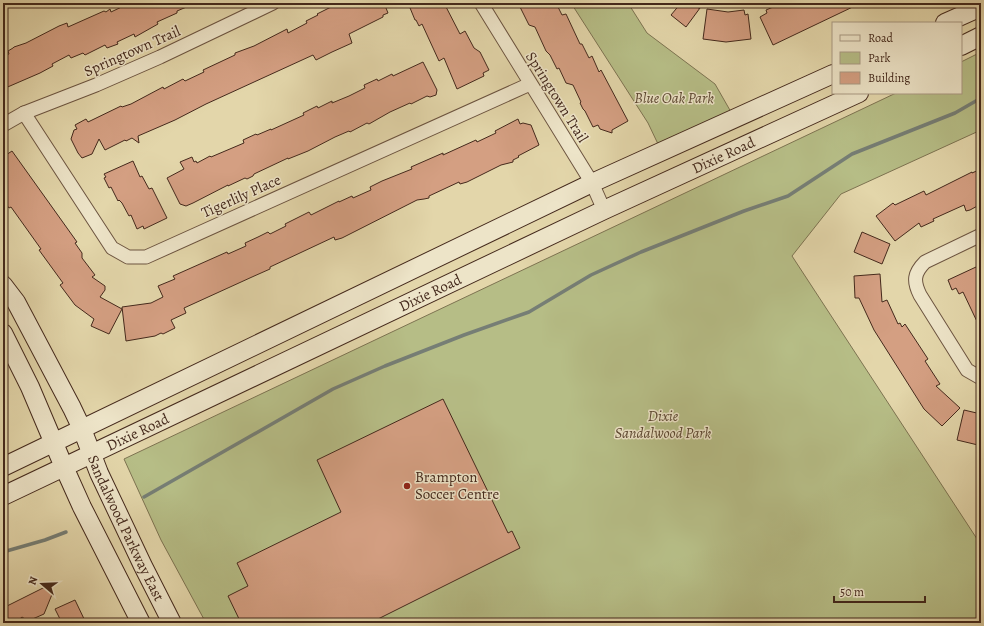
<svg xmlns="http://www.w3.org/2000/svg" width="984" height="626" font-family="Alegreya,serif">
<rect width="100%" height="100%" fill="#e3d6aa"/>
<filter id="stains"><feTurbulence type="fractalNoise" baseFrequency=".005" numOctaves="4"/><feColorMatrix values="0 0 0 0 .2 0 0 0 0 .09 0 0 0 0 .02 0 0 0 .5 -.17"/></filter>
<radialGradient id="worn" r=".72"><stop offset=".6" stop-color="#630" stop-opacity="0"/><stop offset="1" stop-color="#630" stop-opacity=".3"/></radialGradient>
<g fill="#b6bd86" stroke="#7d7351">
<polygon points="571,3 628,3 647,33 715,84 731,112 658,144 648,123"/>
<polygon points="981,52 981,130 841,194 792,256 981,545 981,623 206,623 161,540 124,459 896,93 961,93 961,62"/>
</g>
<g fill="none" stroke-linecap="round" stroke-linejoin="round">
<g stroke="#767e75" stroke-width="3.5">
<polyline points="144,497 333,389 385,366 464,335 529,312 591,275 641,252 744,211 788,196 852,154 955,113 981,98"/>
<polyline points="3,552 45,540 66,532"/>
</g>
</g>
<g fill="#d49f82" stroke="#44291c">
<polygon points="130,3 196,3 177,11 177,13 157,22 158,24 135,37 134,34 117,42 118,44 107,48 105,45 85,55 83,53 71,58 69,55 52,64 53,66 40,73 3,89 3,56 9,54 8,51 13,48 14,47 26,43 59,26 67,23 68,27 104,11 106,12 110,9 111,12"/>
<polygon points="339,3 384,3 388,13 383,15 383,17 349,34 352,43 332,52 316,60 313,55 206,104 175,120 138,136 139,143 132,138 126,141 125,140 105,150 99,139 92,154 82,158 78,153 71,139 74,130 77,129 75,125 86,119 88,122 121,106 122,107 131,104 163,87 164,89 183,79 185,81 204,72 203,70 235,55 235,53 254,46 287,29 288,33 307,23 306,21 318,15 317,14"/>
<polygon points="408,3 444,3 460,34 465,31 474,48 480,52 489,70 483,73 484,76 457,89 444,58 439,61 422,24 419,26 416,20 415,20"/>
<polygon points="518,3 556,3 562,15 566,14 580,44 582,44 589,58 592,56 599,72 601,70 628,121 612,130 612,133 600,129 598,125 593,127 585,111 583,109 580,103 581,102 573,85 566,83 559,68 557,69 550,55 546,51 535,27 529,25"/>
<polygon points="681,3 701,3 698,8 700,8 686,27 671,15"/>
<polygon points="787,3 861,3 773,45 760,17 767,13 766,10 778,5 780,7"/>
<polygon points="707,9 728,12 744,10 745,15 748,14 751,39 726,42 703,39"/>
<polygon points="423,62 437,90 436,95 430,97 427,96 411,104 410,103 390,112 369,124 367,123 350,132 349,131 335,137 308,151 288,159 288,158 254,174 253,176 247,179 245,178 228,186 228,185 193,203 186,206 180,204 167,178 184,169 180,162 192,157 194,162 196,161 197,163 210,156 211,157 244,143 243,140 256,134 257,135 271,129 271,130 304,115 303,113 317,106 318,108 332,101 332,103 349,96 365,88 364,85 377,79 378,81 392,74 393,76"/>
<polygon points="518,119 520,124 523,123 531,125 539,145 518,156 519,157 513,160 513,162 501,165 467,182 460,184 459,182 429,196 429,198 424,199 417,200 342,238 335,240 334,237 270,267 270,269 252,277 184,308 186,313 171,320 175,328 163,334 161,333 155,336 126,341 122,307 151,303 163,297 158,286 175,279 173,276 227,252 228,254 246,246 245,243 258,237 268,232 270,234 286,226 285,224 309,212 311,215 339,201 339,202 352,196 353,198 371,190 370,187 382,181 412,169 411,167 443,153 443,155 476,140 477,142 496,133 495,131"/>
<polygon points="12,151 77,242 75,243 82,253 82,258 95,275 92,277 105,286 105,290 100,297 122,309 109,334 91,326 94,319 75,305 60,285 63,283 39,250 41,249 11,207 9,208 3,200 3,157"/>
<polygon points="133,161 140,177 142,176 149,189 152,188 167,218 144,229 143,226 137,229 131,215 129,216 122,203 119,200 118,201 111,187 109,188 104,178 106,177 104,174"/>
<polygon points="981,169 981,204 970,210 966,211 964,205 933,219 934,221 921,227 919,223 895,241 876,216 893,203 895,205 924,191 926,195 972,172 972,173"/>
<polygon points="862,232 890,244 882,264 854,252"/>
<polygon points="976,267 981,278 981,330 963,292 959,294 956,288 952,290 948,280"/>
<polygon points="880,274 882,302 887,300 898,324 900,323 902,327 905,324 928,359 925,361 940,384 936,386 960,408 942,426 924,409 874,330 859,298 855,298 854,276"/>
<polygon points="443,399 508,533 512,531 520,548 378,619 380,623 241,623 228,596 248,586 237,563 341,512 317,460"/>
<polygon points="964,410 981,414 981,435 978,445 957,440"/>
<polygon points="43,588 53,592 44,614 28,621 22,617 15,623 3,623 3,608"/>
<polygon points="75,600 86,623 62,623 55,609"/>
</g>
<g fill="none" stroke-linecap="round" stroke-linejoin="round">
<g stroke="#6c5440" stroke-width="15">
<g id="street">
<polyline points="481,3 592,183 604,210"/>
<polyline points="24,113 112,248 128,257 146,257 530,84"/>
<polyline points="3,125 24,113 96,85 160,57 273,3"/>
<path d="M981 235 925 262C914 273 913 281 920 295L967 370 981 378"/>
</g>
</g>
<g stroke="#44291c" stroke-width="20">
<g id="secondary">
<polyline points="945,23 981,7"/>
<polyline points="961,46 981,36"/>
<path id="s1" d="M3 285 16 302 72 408 82 429 99 473 143 566 172 623"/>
<polyline points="3,333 30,387 64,467 82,507 141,623"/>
<polyline points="3,467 592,183 833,74"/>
<path id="s2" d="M3 496 604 210 859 93"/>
</g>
</g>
<use href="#street" stroke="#ede4c8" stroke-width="13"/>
<use href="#secondary" stroke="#ede4c8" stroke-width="18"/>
</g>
<circle fill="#8f2418" stroke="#ede4c8" stroke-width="1.5" cx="407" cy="486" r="4"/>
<g text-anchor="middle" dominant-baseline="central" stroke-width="3" stroke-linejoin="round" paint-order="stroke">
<g font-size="15" fill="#44291c" stroke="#ede4c8">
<text transform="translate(132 51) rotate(-24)">Springtown Trail</text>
<text transform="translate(557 97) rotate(58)">Springtown Trail</text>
<text stroke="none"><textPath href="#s2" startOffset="797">Dixie Road</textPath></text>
<text transform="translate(241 196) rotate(-24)">Tigerlily Place</text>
<text stroke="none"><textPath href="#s2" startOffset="473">Dixie Road</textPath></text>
<text stroke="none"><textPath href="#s2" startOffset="149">Dixie Road</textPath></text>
<text stroke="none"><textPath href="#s1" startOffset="273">Sandalwood Parkway East</textPath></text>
</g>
<g font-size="15" font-style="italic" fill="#5b4731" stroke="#ede4c8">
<text x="674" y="98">Blue Oak Park</text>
<text x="663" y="416">Dixie<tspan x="663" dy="17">Sandalwood Park</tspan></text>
</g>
<g font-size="15" fill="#44291c" stroke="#ede4c8" text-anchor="start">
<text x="415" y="477">Brampton<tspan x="415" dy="17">Soccer Centre</tspan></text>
</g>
</g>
<rect width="984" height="626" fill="none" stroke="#e3d6aa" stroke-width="16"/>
<rect x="4" y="4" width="976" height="618" fill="none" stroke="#44291c" stroke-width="2"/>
<rect x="8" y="8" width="968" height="610" fill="none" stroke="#44291c"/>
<rect x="832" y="22" width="130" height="72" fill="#ede4c8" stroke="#a99983"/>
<rect x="840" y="35" width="20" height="6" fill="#ede4c8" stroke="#a99983"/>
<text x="868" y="42" font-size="12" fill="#44291c">Road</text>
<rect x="840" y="52" width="20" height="12" fill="#b6bd86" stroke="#a99983"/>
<text x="868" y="62" font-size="12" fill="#44291c">Park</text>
<rect x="840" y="72" width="20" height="12" fill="#d49f82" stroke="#a99983"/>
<text x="868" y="82" font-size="12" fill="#44291c">Building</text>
<g transform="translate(42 584) rotate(289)" stroke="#ede4c8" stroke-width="3" paint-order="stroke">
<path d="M0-3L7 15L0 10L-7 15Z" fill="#44291c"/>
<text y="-6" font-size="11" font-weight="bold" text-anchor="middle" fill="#44291c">N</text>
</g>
<path d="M834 596v6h91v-6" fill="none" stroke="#44291c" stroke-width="2"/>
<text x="840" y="596" font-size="12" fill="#44291c" stroke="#ede4c8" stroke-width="3" paint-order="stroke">50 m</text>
<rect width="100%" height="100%" filter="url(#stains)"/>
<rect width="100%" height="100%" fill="url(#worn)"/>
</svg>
